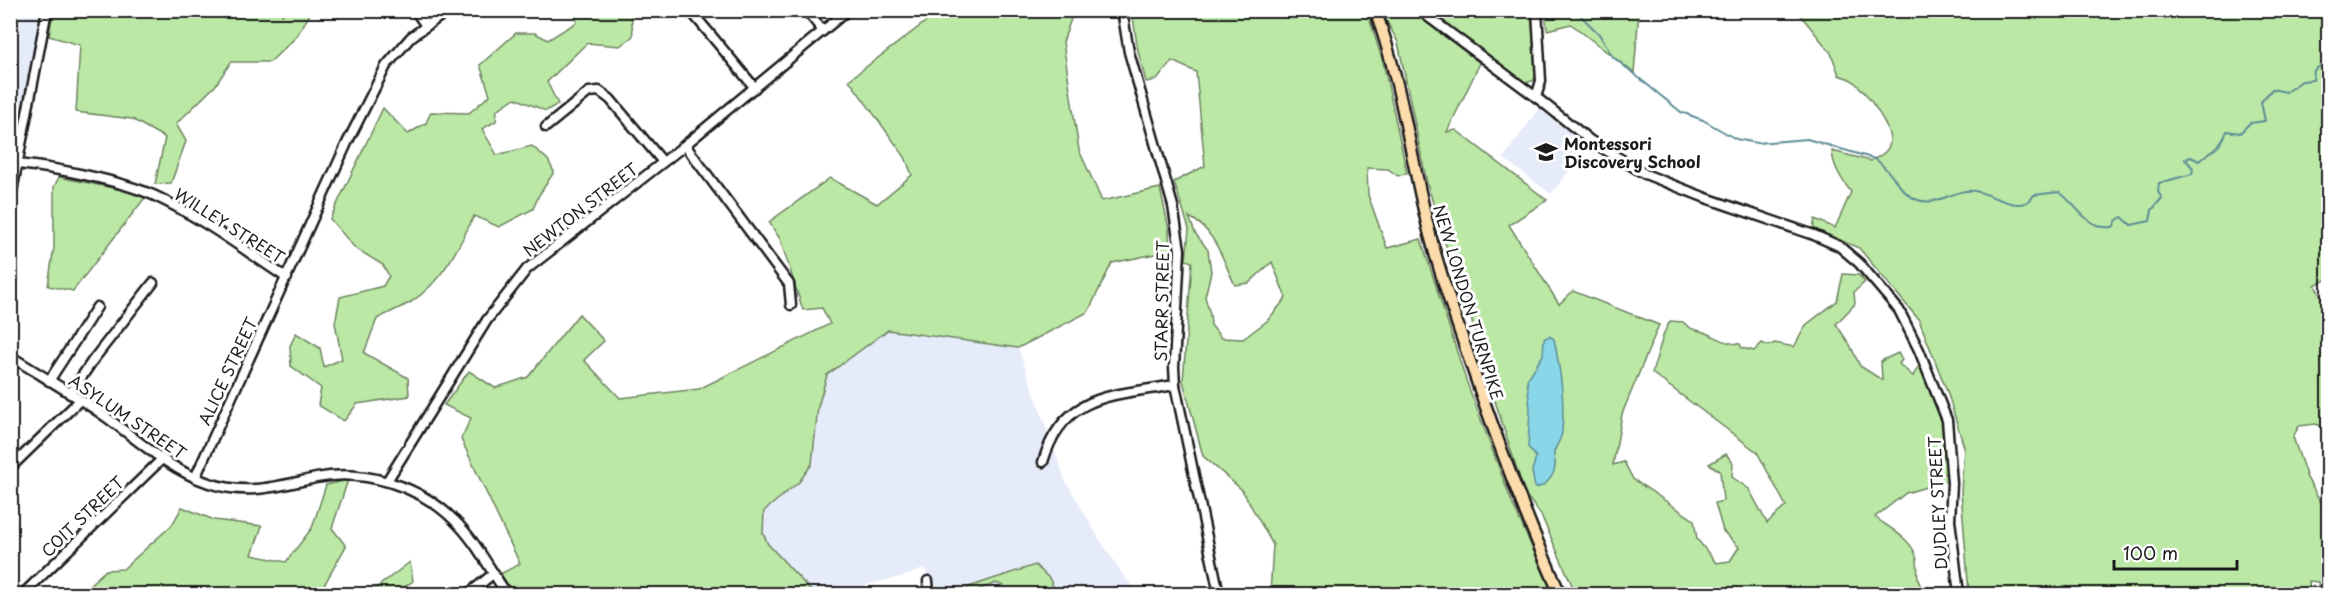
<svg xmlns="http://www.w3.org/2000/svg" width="2339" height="605" font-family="'Playpen Sans',sans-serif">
<rect width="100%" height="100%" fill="#fff"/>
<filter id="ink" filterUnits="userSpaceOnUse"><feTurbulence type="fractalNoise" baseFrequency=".0167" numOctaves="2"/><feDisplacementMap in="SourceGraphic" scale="12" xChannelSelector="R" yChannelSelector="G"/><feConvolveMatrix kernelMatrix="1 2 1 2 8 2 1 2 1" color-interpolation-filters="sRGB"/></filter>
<g filter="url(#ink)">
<g fill="#e5ebf9">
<polygon points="10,11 43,11 24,113 11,110"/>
<polygon points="1539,109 1588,146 1551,194 1503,158"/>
<polygon points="888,330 1018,348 1065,480 1100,540 1123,575 1139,594 936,594 925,568 908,575 827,594 814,594 783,562 765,539 762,522 764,511 799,482 812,464 818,407 827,375"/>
</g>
<g fill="#bbe8a5" stroke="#6c8260" stroke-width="1.5" fill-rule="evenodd">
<path d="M1800 10 2328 11V279L2315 285 2328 308V429L2316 424 2299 426 2293 437 2307 478 2328 514V518L2323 525 2328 532V594H2319L2318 582 2309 581 2310 594H1969L1961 492 1964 447 1948 394 1919 320 1859 248 1813 229 1815 219 1835 228 1851 192C1842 180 1833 167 1832 151L1871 161C1879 156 1889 152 1890 142 1891 125 1865 91 1853 81 1849 78 1843 77 1839 75L1831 53 1798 12Z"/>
<polygon points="282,11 282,15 286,11 312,11 296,37 270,62 231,62 215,86 176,124 186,141 171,183 155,184 165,138 132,119 76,112 80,45 49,36 53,11"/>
<path d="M574 11H631L633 36 620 46 587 43 547 82 558 104 546 111 515 98 497 110 496 121 482 129 497 155 532 146 548 160 554 172 539 195 533 209 499 227 474 216C458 249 442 282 411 302 400 308 388 313 377 319L364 353 408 378 409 396 357 404 344 421 318 405 321 388 291 366 290 346 296 333 320 348 324 367 342 359 335 323 340 297 383 286 389 276 383 265 355 248 330 219 383 108 408 134 426 123 431 112 469 113 490 95 480 65 516 33H535L548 40 577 22Z"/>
<polygon points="940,11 1083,11 1072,16 1063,42 1079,150 1102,201 1160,188 1169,229 1170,257 1155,254 1112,263 1088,312 1018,348 888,330 827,375 818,407 812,464 799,482 764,511 763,533 768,544 814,594 513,594 500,574 520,564 461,439 471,418 444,405 469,371 495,388 528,377 579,314 604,341 584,360 620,398 699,389 830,324 822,308 803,310 780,239 769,222 830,178 877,204 912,175 905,157 849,80"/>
<path d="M1132 11H1367L1383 62 1407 173 1398 176 1388 169 1367 168 1368 195 1387 248 1421 239 1466 380 1513 505 1553 594H1270L1273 545 1242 490 1203 456 1183 381 1192 262 1186 260 1189 229 1174 182 1205 166 1196 72 1172 61 1157 80 1146 82 1138 51ZM1189 217C1215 229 1223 261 1235 285L1249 283 1272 262 1286 298 1267 321 1243 339 1221 338 1211 325 1210 314 1205 297 1211 272 1208 250 1195 233Z"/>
<path d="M1387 11H1412L1480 63 1447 132 1456 130 1547 200 1509 225 1559 304 1573 291 1659 325 1622 414 1613 465 1624 462 1633 479 1694 520 1697 539 1716 563 1730 561 1739 547 1723 531 1715 503 1723 501 1720 471 1709 464 1726 454 1733 463 1732 477 1749 489 1767 523 1786 506 1757 452 1652 373 1664 333 1670 321 1683 322C1694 333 1697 328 1709 334 1720 339 1727 344 1740 344L1742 348 1754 351 1762 343 1768 346 1775 343 1794 347 1806 325 1837 301 1843 274 1859 275 1865 282 1854 292 1855 304 1836 324 1850 345 1860 366 1882 380 1881 361 1898 353 1902 360 1899 364 1913 376 1919 365 1931 389 1944 428 1947 481 1906 493 1875 517C1888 527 1907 537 1914 551 1923 568 1910 577 1927 594H1576L1541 515 1525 494 1486 373 1460 278 1448 252 1427 183 1398 42 1386 20Z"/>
<polygon points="1425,11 1531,11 1536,76 1533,81 1522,83"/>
<polygon points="1545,11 1639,11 1634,73 1571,24 1547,30"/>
<polygon points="59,177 147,195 73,291 48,286 54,247 54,187"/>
<polygon points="348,480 332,528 346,546 319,594 79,594 106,570 123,569 172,525 182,507 214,520 262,526 252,555 286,562 312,528 326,485"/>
<polygon points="410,562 413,581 395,594 368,594"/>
<polygon points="1035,565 1049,578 1057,594 1008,594 1004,586 996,583 967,594 961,594 969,587"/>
</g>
<path fill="#89d6e8" stroke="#5d8c96" stroke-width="1.5" d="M1549 336 1554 339C1560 369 1565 399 1562 431 1562 439 1556 445 1554 452 1553 457 1556 462 1555 466 1554 477 1545 487 1535 488L1532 471 1536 457 1528 447 1530 409 1527 380 1543 355 1544 339Z"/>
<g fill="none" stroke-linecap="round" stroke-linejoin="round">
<path stroke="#5d8c96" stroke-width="2" d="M1575 10 1599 34 1613 57 1681 112 1703 120 1736 139 1757 143 1807 139 1875 159C1890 168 1901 195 1918 200 1938 207 1954 188 1975 191 1993 194 2022 216 2034 195L2059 192C2077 204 2086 230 2113 227L2117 220 2122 217 2131 225 2150 221 2152 210 2162 198 2158 192 2159 183 2192 174 2193 168 2185 159 2191 157 2199 161C2213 148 2219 151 2227 131L2240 133 2250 123 2265 121 2261 102 2272 89 2286 92 2302 81 2313 80 2314 70 2326 62 2328 64"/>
<g stroke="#1c1c1c" stroke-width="13">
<g id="minor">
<polyline points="415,10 426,26"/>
<polyline points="690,10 755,88"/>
<polyline points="806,10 823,31"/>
<polyline points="1122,10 1129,52 1173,206 1180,250 1174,367 1175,385 1219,594"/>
<polyline points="1419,10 1536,97 1591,141 1645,174 1706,198 1814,235 1839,246 1859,263 1899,310 1919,350 1947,420 1952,483 1950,520 1959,594"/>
<polyline points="1536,97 1541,81 1537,10"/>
<polyline points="546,127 589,92 599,91 610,99 663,162"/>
<polyline points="685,145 789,284 791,305"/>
<path d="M18 164C56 168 118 180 153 195 201 217 243 249 287 278"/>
<polyline points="10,202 47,10"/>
<path d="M10 356C42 376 75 395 106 417 139 441 170 470 209 483 249 496 277 486 316 478 364 468 420 486 454 520 476 541 490 570 507 594"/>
<polyline points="49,381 97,307"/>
<polyline points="70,394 93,360 153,283"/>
<path d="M1043 462C1063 392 1114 396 1175 385"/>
<polyline points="10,468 80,400"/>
<polyline points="195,478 347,143 386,66 411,37 449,10"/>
<polyline points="387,481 487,320 527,269 685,145 848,10"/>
<polyline points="928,581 929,594"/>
<polyline points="23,594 162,459"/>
<polyline points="468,594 493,574"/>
</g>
</g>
<g stroke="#1c1c1c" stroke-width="15">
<path id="major" d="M1375 10C1401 80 1410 154 1428 227 1439 272 1455 317 1470 361 1497 441 1526 518 1560 594"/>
</g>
<use href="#minor" stroke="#fff" stroke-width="8"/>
<use href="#major" stroke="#fcdcac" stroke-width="10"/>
</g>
</g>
<defs>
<g id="school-bare" transform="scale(1.8)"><path d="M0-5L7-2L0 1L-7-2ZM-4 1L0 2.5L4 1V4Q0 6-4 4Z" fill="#1c1c1c" stroke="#fff" stroke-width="2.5" paint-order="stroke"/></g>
</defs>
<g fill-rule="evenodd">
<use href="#school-bare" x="1546" y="152"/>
</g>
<g text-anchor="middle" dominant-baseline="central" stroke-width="6" stroke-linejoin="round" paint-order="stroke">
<g font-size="16" font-weight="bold" fill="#1c1c1c" stroke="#fff" text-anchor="start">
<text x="1564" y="143">Montessori<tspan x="1564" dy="18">Discovery School</tspan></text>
</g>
<g font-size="16" fill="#1c1c1c" stroke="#fff">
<text transform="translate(580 209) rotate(-38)">NEWTON STREET</text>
<text transform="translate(230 225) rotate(32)">WILLEY STREET</text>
<text transform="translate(1161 301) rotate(-89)">STARR STREET</text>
<text transform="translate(1469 302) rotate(73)">NEW LONDON TURNPIKE</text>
<text transform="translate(227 371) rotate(-65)">ALICE STREET</text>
<text transform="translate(128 416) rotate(34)">ASYLUM STREET</text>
<text transform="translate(1937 503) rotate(-93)">DUDLEY STREET</text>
<text transform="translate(82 516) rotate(-44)">COIT STREET</text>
</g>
</g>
<rect width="2339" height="605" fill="none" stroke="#fff" stroke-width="36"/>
<rect x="18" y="18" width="2303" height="569" fill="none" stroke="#1c1c1c" stroke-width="2" filter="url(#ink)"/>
<path d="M2114 560v9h123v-9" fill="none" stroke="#1c1c1c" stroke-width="3"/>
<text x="2123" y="560" font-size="18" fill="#1c1c1c" stroke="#ffffff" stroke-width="4.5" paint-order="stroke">100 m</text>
</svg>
